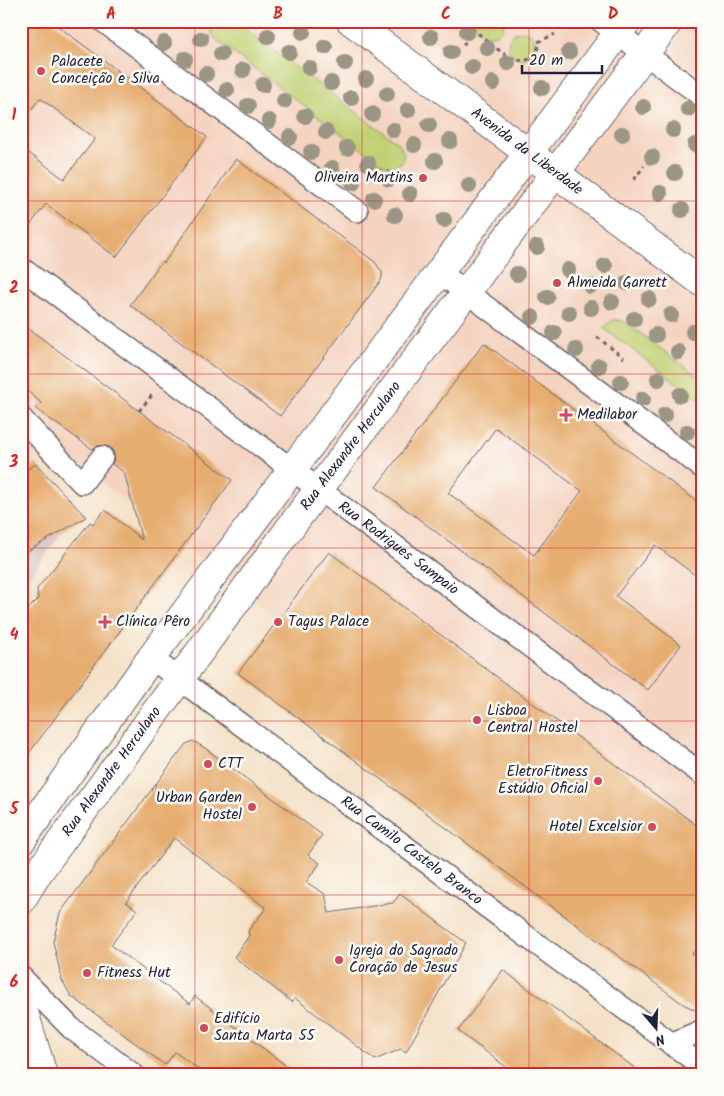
<svg xmlns="http://www.w3.org/2000/svg" width="724" height="1096" font-family="Kalam,sans-serif">
<rect width="100%" height="100%" fill="#fdfcf7"/>
<filter id="ink" filterUnits="userSpaceOnUse"><feTurbulence type="fractalNoise" baseFrequency=".02" numOctaves="2"/><feDisplacementMap in="SourceGraphic" scale="10" xChannelSelector="R" yChannelSelector="G"/><feConvolveMatrix kernelMatrix="1 2 1 2 8 2 1 2 1" color-interpolation-filters="sRGB"/></filter>
<filter id="wash" filterUnits="userSpaceOnUse"><feTurbulence type="fractalNoise" baseFrequency=".0096" numOctaves="4" result="noise"/><feDisplacementMap in="SourceGraphic" scale="20" xChannelSelector="R" yChannelSelector="G"/><feGaussianBlur stdDeviation="1.12" result="paint"/><feColorMatrix in="noise" values="0 0 0 0 0 0 0 0 0 0 0 0 0 0 0 0 0 1.4 0 .05"/><feComposite in="paint" operator="in"/></filter>
<g filter="url(#wash)">
<rect width="100%" height="100%" fill="#f4e1c7"/>
<polygon fill="#f4d3c0" points="21,21 703,21 703,951 21,419"/>
<polygon fill="#d0c0bc" points="36,464 79,509 21,588 21,473"/>
<g fill="#c1d073" stroke="#727957">
<polygon points="214,21 234,21 399,144 404,153 402,162 393,167 383,165 216,40 211,32"/>
<polygon points="465,21 505,21 502,30 498,34 487,36"/>
<circle cx="522" cy="45" r="14"/>
<polygon points="613,320 620,320 625,322 703,380 703,402 603,328"/>
</g>
<g id="blocks">
<g fill="#e6ad71" fill-rule="evenodd">
<polygon points="21,21 51,21 207,137 116,257 46,204 21,237 21,147 64,179 95,139 40,98 21,123"/>
<polygon points="236,159 375,262 382,272 382,278 379,283 280,416 130,305 162,261 164,263"/>
<polygon points="21,323 232,480 21,764 21,616 38,599 37,589 90,522 93,524 105,510 142,540 124,472 112,464 114,458 114,453 110,447 103,445 97,446 92,449 36,409 41,403 21,385"/>
<path d="M484 343 703 506V581L655 545 616 596 681 645 648 690 376 487ZM496 428 582 491 534 555 448 493Z"/>
<polygon points="36,464 86,517 21,555 21,473"/>
<polygon points="329,552 703,830 703,940 692,954 703,962 703,1014 683,1004 238,673"/>
<polygon points="193,741 205,748 322,835 308,855 320,863 306,882 325,894 329,913 393,903 400,894 466,943 406,1052 401,1049 375,1060 295,998 292,1002 234,957 249,936 248,931 266,908 174,838 126,902 137,910 111,945 190,1004 195,996 298,1075 206,1075 175,1052 165,1065 71,996 62,980 53,942 60,913 179,753 186,744"/>
<polygon points="503,970 644,1075 517,1075 458,1031"/>
</g>
</g>
</g>
<g filter="url(#ink)">
<use href="#blocks" fill-opacity="0" stroke="#6c656c" stroke-width="1"/>
<g fill="none" stroke-linecap="round" stroke-linejoin="round">
<g stroke="#6c656c" stroke-width="24">
<g id="street">
<polyline points="103,21 357,211"/>
<polyline points="601,21 703,97"/>
<path id="s1" d="M21 268 703 775"/>
<polyline points="439,272 703,468"/>
<polyline points="21,418 82,483 102,457"/>
<path id="s2" d="M151 658 703 1067"/>
<polyline points="21,977 71,1028 134,1075"/>
<polyline points="671,1044 703,1030"/>
</g>
</g>
<g stroke="#6c656c" stroke-width="30">
<g id="secondary">
<polyline points="21,841 151,658 627,21"/>
<path id="s3" d="M21 901 38 873 295 521 669 21"/>
<polyline points="21,1002 43,1075"/>
</g>
</g>
<g stroke="#6c656c" stroke-width="30">
<g id="primary">
<path id="s4" d="M351 21 703 283"/>
</g>
</g>
<g stroke="#6c656c" stroke-width="3" stroke-dasharray="4 4" stroke-linecap="butt">
<path d="M463 45 474 30C487 40 518 72 533 56 537 52 539 48 538 42L555 34"/>
<polyline points="634,180 644,166"/>
<polyline points="597,337 624,358"/>
<polyline points="139,411 153,394"/>
</g>
<use href="#street" stroke="#fff" stroke-width="21"/>
<use href="#secondary" stroke="#fff" stroke-width="28"/>
<use href="#primary" stroke="#fff" stroke-width="28"/>
</g>
<g fill="#9b9583">
<circle cx="303" cy="32" r="8"/>
<circle cx="467" cy="32" r="8"/>
<circle cx="268" cy="36" r="8"/>
<circle cx="431" cy="37" r="8"/>
<circle cx="201" cy="39" r="8"/>
<circle cx="164" cy="43" r="8"/>
<circle cx="325" cy="47" r="8"/>
<circle cx="487" cy="48" r="8"/>
<circle cx="289" cy="52" r="8"/>
<circle cx="451" cy="52" r="8"/>
<circle cx="569" cy="52" r="8"/>
<circle cx="221" cy="54" r="8"/>
<circle cx="185" cy="59" r="8"/>
<circle cx="345" cy="63" r="8"/>
<circle cx="508" cy="63" r="8"/>
<circle cx="472" cy="67" r="8"/>
<circle cx="309" cy="68" r="8"/>
<circle cx="243" cy="70" r="8"/>
<circle cx="206" cy="74" r="8"/>
<circle cx="366" cy="79" r="8"/>
<circle cx="331" cy="83" r="8"/>
<circle cx="493" cy="83" r="8"/>
<circle cx="263" cy="85" r="8"/>
<circle cx="542" cy="88" r="8"/>
<circle cx="227" cy="90" r="8"/>
<circle cx="387" cy="94" r="8"/>
<circle cx="351" cy="98" r="8"/>
<circle cx="284" cy="101" r="8"/>
<circle cx="248" cy="106" r="8"/>
<circle cx="643" cy="107" r="8"/>
<circle cx="688" cy="109" r="8"/>
<circle cx="408" cy="110" r="8"/>
<circle cx="372" cy="114" r="8"/>
<circle cx="305" cy="116" r="8"/>
<circle cx="269" cy="121" r="8"/>
<circle cx="429" cy="125" r="8"/>
<circle cx="393" cy="130" r="8"/>
<circle cx="673" cy="130" r="8"/>
<circle cx="326" cy="132" r="8"/>
<circle cx="622" cy="134" r="8"/>
<circle cx="290" cy="137" r="8"/>
<circle cx="450" cy="141" r="8"/>
<circle cx="414" cy="145" r="8"/>
<circle cx="695" cy="145" r="8"/>
<circle cx="347" cy="148" r="8"/>
<circle cx="311" cy="152" r="8"/>
<circle cx="652" cy="157" r="8"/>
<circle cx="435" cy="161" r="8"/>
<circle cx="368" cy="163" r="8"/>
<circle cx="332" cy="168" r="8"/>
<circle cx="675" cy="173" r="8"/>
<circle cx="389" cy="179" r="8"/>
<circle cx="353" cy="183" r="8"/>
<circle cx="469" cy="186" r="8"/>
<circle cx="660" cy="193" r="8"/>
<circle cx="410" cy="194" r="8"/>
<circle cx="374" cy="199" r="8"/>
<circle cx="682" cy="210" r="8"/>
<circle cx="395" cy="215" r="8"/>
<circle cx="444" cy="220" r="8"/>
<circle cx="537" cy="247" r="8"/>
<circle cx="605" cy="266" r="8"/>
<circle cx="568" cy="270" r="8"/>
<circle cx="517" cy="274" r="8"/>
<circle cx="627" cy="283" r="8"/>
<circle cx="590" cy="286" r="8"/>
<circle cx="547" cy="297" r="8"/>
<circle cx="649" cy="299" r="8"/>
<circle cx="612" cy="302" r="8"/>
<circle cx="591" cy="308" r="8"/>
<circle cx="569" cy="313" r="8"/>
<circle cx="671" cy="315" r="8"/>
<circle cx="532" cy="317" r="8"/>
<circle cx="634" cy="319" r="8"/>
<circle cx="693" cy="332" r="8"/>
<circle cx="554" cy="333" r="8"/>
<circle cx="656" cy="335" r="8"/>
<circle cx="576" cy="350" r="8"/>
<circle cx="678" cy="352" r="8"/>
<circle cx="599" cy="366" r="8"/>
<circle cx="658" cy="379" r="8"/>
<circle cx="621" cy="382" r="8"/>
<circle cx="680" cy="395" r="8"/>
<circle cx="643" cy="399" r="8"/>
<circle cx="665" cy="415" r="8"/>
<circle cx="687" cy="432" r="8"/>
</g>
</g>
<path fill="none" stroke="#d62828" stroke-width="1" stroke-opacity="0.55" d="M195 21V1075M362 21V1075M529 21V1075M21 201H703M21 374H703M21 548H703M21 721H703M21 895H703"/>
<g fill="#d1495b" stroke="#fdfcf7" stroke-width="2">
<circle cx="41" cy="71" r="5"/>
<circle cx="423" cy="178" r="5"/>
<circle cx="557" cy="283" r="5"/>
<path d="M563.5 407.5h5v5h5v5h-5v5h-5v-5h-5v-5h5z"/>
<path d="M102.5 614.5h5v5h5v5h-5v5h-5v-5h-5v-5h5z"/>
<circle cx="278" cy="622" r="5"/>
<circle cx="477" cy="720" r="5"/>
<circle cx="208" cy="764" r="5"/>
<circle cx="598" cy="781" r="5"/>
<circle cx="252" cy="807" r="5"/>
<circle cx="652" cy="827" r="5"/>
<circle cx="339" cy="960" r="5"/>
<circle cx="87" cy="973" r="5"/>
<circle cx="204" cy="1028" r="5"/>
</g>
<g text-anchor="middle" dominant-baseline="central" stroke-width="5" stroke-linejoin="round" paint-order="stroke">
<g font-size="15" fill="#22223b" stroke="#fdfcf7" text-anchor="start">
<text x="51" y="62">Palacete<tspan x="51" dy="17">Conceição e Silva</tspan></text>
<text x="413" y="178" text-anchor="end">Oliveira Martins</text>
<text x="567" y="283">Almeida Garrett</text>
<text x="577" y="415">Medilabor</text>
<text x="116" y="622">Clínica Pêro</text>
<text x="288" y="622">Tagus Palace</text>
<text x="487" y="711">Lisboa<tspan x="487" dy="17">Central Hostel</tspan></text>
<text x="218" y="764">CTT</text>
<text x="588" y="772" text-anchor="end">EletroFitness<tspan x="588" dy="17">Estúdio Oficial</tspan></text>
<text x="242" y="798" text-anchor="end">Urban Garden<tspan x="242" dy="17">Hostel</tspan></text>
<text x="642" y="827" text-anchor="end">Hotel Excelsior</text>
<text x="349" y="951">Igreja do Sagrado<tspan x="349" dy="17">Coração de Jesus</tspan></text>
<text x="97" y="973">Fitness Hut</text>
<text x="214" y="1019">Edifício<tspan x="214" dy="17">Santa Marta 55</tspan></text>
</g>
<g font-size="15" fill="#22223b" stroke="#fdfcf7">
<text stroke="none"><textPath href="#s4" startOffset="219">Avenida da Liberdade</textPath></text>
<text stroke="none"><textPath href="#s3" startOffset="562">Rua Alexandre Herculano</textPath></text>
<text stroke="none"><textPath href="#s1" startOffset="470">Rua Rodrigues Sampaio</textPath></text>
<text stroke="none"><textPath href="#s3" startOffset="158">Rua Alexandre Herculano</textPath></text>
<text stroke="none"><textPath href="#s2" startOffset="324">Rua Camilo Castelo Branco</textPath></text>
</g>
</g>
<rect width="724" height="1096" fill="none" stroke="#fdfcf7" stroke-width="55"/>
<g transform="translate(656 1028) rotate(161)" stroke="#fdfcf7" stroke-width="4" paint-order="stroke">
<path d="M0-4L9 19L0 12L-9 19Z" fill="#22223b"/>
<text y="-8" font-size="14" font-weight="bold" text-anchor="middle" fill="#22223b">N</text>
</g>
<path d="M522 65v8h80v-8" fill="none" stroke="#22223b" stroke-width="2.5"/>
<text x="529" y="65" font-size="15" fill="#22223b" stroke="#fdfcf7" stroke-width="4" paint-order="stroke">20 m</text>
<rect x="28" y="28" width="668" height="1040" fill="none" stroke="#d62828" stroke-width="2"/>
<g font-size="16" text-anchor="middle" font-weight="bold" fill="#d62828">
<text x="111" y="19">A</text>
<text x="278" y="19">B</text>
<text x="446" y="19">C</text>
<text x="613" y="19">D</text>
<text x="14" y="120">1</text>
<text x="14" y="293">2</text>
<text x="14" y="467">3</text>
<text x="14" y="640">4</text>
<text x="14" y="814">5</text>
<text x="14" y="987">6</text>
</g>
</svg>
